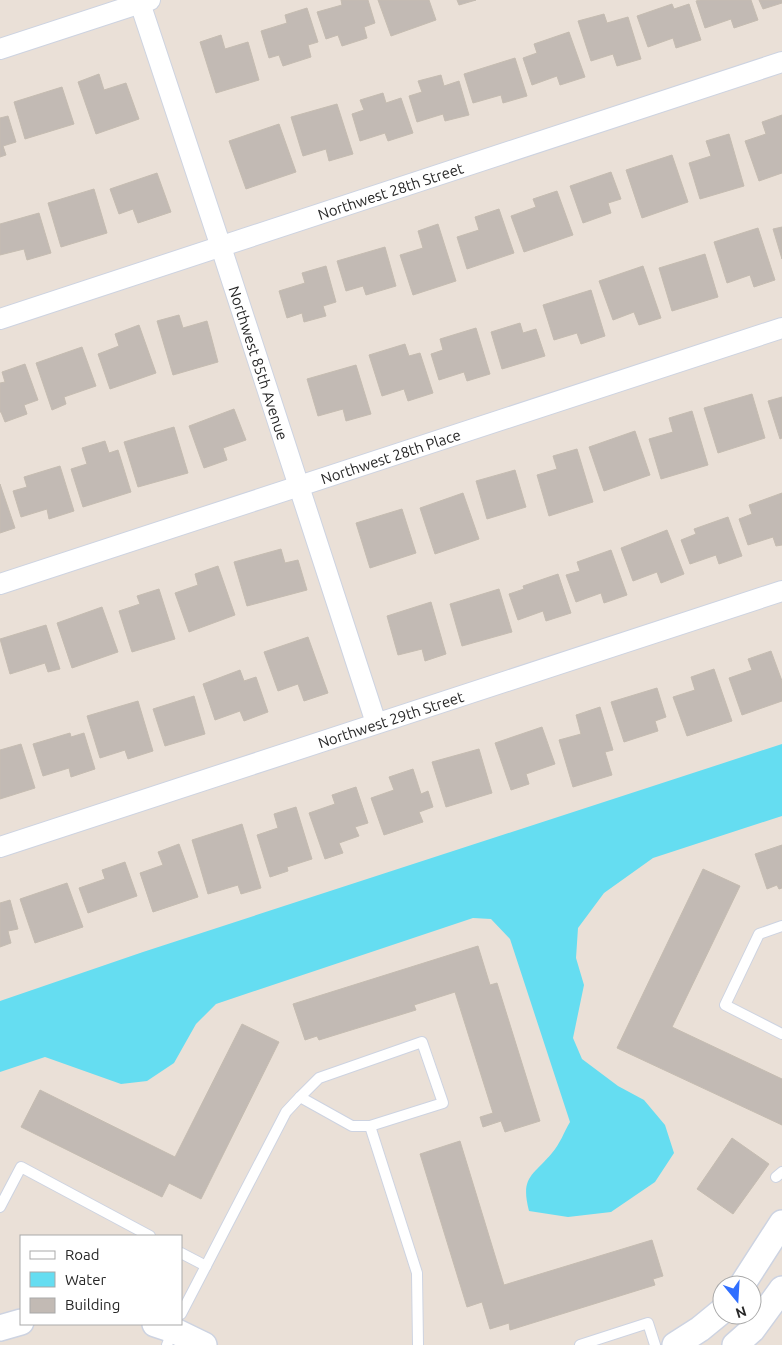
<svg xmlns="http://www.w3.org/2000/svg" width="782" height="1345" font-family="Ubuntu,sans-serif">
<rect width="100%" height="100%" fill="#eae0d7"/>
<path fill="#65ddf1" d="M782 744V816L653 858 604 893 578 928 576 958 584 985 573 1038 582 1059 618 1086 644 1100 665 1125 674 1153 655 1182 611 1212 568 1217 529 1211C520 1176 533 1176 552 1153 560 1144 564 1132 570 1122L510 939 491 919 473 918 216 1004 196 1024 174 1063 147 1081 121 1084 45 1057 0 1072V1001L143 952Z"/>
<g fill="#c2bab4" stroke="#c5bcb1">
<polygon points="341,0 368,0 375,23 364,27 367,38 342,46 338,35 326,39 317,12 342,5"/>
<polygon points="378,0 429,0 436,20 391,36"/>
<polygon points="457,0 476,0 459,5"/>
<polygon points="700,0 751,0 758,20 734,28 731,19 705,28 696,1"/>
<polygon points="759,0 782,0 782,3 763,9"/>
<polygon points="672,4 674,9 689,4 701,40 676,48 673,38 648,47 637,16"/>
<polygon points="307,8 318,42 308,45 311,57 283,66 279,55 269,58 261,31 287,23 285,15"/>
<polygon points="604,14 607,23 628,17 641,59 617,66 613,54 591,61 578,21"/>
<polygon points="569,32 585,77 560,85 557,76 532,85 523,58 537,53 534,44"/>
<polygon points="221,35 225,49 248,42 259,80 216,93 200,42"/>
<polygon points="515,58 527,96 503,103 501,95 473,103 464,74"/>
<polygon points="99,74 104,90 126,83 139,119 96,134 78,82"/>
<polygon points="441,75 444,86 459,81 469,115 445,121 443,114 417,122 409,96 422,92 418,81"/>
<polygon points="62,87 74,124 25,139 14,102"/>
<polygon points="383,93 386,103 401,98 413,133 388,141 385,133 360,141 352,114 364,110 360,100"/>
<polygon points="337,104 353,154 329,161 326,149 303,156 291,117"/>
<polygon points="782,115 782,173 759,181 745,141 766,134 762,122"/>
<polygon points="8,116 16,142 3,146 6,155 0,157 0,118"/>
<polygon points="279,124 296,172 246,189 229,141"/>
<polygon points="729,134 744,186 700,199 689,163 711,156 706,141"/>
<polygon points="672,155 688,202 642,218 626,170"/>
<polygon points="611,172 621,199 608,203 611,213 583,223 570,186"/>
<polygon points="157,173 171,212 138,223 133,209 119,214 110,189"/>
<polygon points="94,189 107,233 61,247 48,203"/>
<polygon points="557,191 573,235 524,252 511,216 536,207 533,199"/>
<polygon points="499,209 514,253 467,269 457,237 479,230 475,217"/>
<polygon points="39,213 51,253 27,260 24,249 0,255 0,224"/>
<polygon points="438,224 456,281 413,295 400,255 423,248 418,231"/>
<polygon points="782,227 782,259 773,229"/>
<polygon points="758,228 775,280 754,287 750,275 727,283 714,242"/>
<polygon points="385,247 396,286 366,295 363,286 346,291 337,261"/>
<polygon points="705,254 718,297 672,311 659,268"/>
<polygon points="326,266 336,302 323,306 326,316 304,322 302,313 287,318 279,291 305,283 302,273"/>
<polygon points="643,266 661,318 639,325 634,312 613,320 599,281"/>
<polygon points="591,290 605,336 581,344 577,333 554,340 543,305"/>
<polygon points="179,315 183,328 207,321 218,362 173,375 157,321"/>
<polygon points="520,323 523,333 536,329 545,356 502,369 491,332"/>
<polygon points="139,325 156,373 110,389 98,354 119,346 115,334"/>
<polygon points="476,328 490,374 467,381 464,372 439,380 431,354 443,350 440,339"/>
<polygon points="405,344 409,356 420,353 433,393 408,401 404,389 382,396 369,355"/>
<polygon points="82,347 96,386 64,397 66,404 52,410 36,363"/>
<polygon points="25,364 38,400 24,405 27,414 5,422 1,412 0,412 0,383 5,382 2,372"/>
<polygon points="356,365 371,414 346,421 343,409 318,416 307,379"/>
<polygon points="752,394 765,438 718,453 704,408"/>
<polygon points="782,397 782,438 780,439 768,401"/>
<polygon points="234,409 246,440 223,448 227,460 204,468 189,426"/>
<polygon points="692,411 708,465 661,479 649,439 673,432 669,418"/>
<polygon points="174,427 188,473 138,487 124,442"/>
<polygon points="635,431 650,475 604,491 589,447"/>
<polygon points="105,441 109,453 118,450 131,492 83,507 71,469 87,464 82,448"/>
<polygon points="577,449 593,502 549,516 537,475 557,469 553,456"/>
<polygon points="60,466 74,511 49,519 47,509 21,517 13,491 27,487 24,477"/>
<polygon points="515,470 526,507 487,519 476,481"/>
<polygon points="0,484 15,528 0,533"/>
<polygon points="463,493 479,539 435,554 420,508"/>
<polygon points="782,493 782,545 776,546 773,537 748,545 739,519 752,514 749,505"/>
<polygon points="402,509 416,553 370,568 356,523"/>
<polygon points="728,517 742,556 719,564 716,555 690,564 681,540 696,534 694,529"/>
<polygon points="667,530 684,574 661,583 657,572 633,581 621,548"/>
<polygon points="281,549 285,563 298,560 307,590 247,606 234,562"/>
<polygon points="611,550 627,595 604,603 601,593 576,602 566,575 580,571 577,562"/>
<polygon points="218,566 235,615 189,632 175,593 198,585 195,574"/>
<polygon points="558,574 571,613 546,621 543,611 518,620 509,594 524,589 523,586"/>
<polygon points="159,589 175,639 132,652 119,611 140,604 137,596"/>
<polygon points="499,589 512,632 462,646 450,604"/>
<polygon points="431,602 446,654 425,661 422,649 398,655 387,616"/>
<polygon points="102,607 118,652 72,668 57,623"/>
<polygon points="46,625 60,669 48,672 45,663 10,674 0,639"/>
<polygon points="308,637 328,693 304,701 298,684 278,691 264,652"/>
<polygon points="771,651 782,681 782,701 742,715 729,678 752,670 748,659"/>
<polygon points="714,669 732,721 687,736 673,697 695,690 691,677"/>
<polygon points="240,670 244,681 256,677 268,712 244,721 240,711 215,720 203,684"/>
<polygon points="657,688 666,717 655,721 658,731 624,742 611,702"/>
<polygon points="194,696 205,734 165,746 153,709"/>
<polygon points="138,701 153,751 128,759 125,750 100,758 87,716"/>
<polygon points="600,707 613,750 605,752 612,775 573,787 559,740 581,734 576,715"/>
<polygon points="542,727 555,764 526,774 529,784 511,790 495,743"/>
<polygon points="70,733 71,737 84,733 95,769 71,777 69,768 43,776 33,744"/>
<polygon points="21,744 35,788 0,799 0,750"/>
<polygon points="479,749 492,793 446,807 432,762"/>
<polygon points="413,769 421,794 428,791 433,807 419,812 423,822 384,835 371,798 394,790 389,777"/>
<polygon points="356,787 368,823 355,827 359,836 339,843 343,853 325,859 309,813 335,804 332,795"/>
<polygon points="296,807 312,859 287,867 288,871 270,877 257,835 278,828 274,814"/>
<polygon points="242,824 261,888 241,894 238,885 208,894 192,840"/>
<polygon points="179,844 198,897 153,912 140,873 163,865 158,852"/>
<polygon points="782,845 782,888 779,889 777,885 767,889 755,854"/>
<polygon points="125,862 137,896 88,913 79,888 105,879 102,870"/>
<polygon points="703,869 740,886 672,1027 782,1079 782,1125 617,1048"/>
<polygon points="67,883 83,927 35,943 20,899"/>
<polygon points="10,900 18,929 8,931 11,943 0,947 0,903"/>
<polygon points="478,946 490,985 497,983 540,1121 505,1132 501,1121 483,1127 480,1117 493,1113 455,992 414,1005 416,1010 319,1040 317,1036 305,1040 293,1004"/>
<polygon points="242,1024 279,1042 201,1199 169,1183 162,1197 21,1127 40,1090 175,1157"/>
<polygon points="732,1138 769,1164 733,1214 697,1189"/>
<polygon points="460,1141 504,1285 652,1240 663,1276 653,1279 655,1285 510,1330 509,1323 490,1329 482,1302 467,1307 420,1154"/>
</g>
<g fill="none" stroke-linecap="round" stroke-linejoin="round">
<g stroke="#cdd3e1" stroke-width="12">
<g id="service">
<polyline points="782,926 759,934 725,1005 782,1034"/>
<polygon points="422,1042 443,1103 370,1126 352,1126 300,1097 319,1078"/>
<polyline points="370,1126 417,1273 418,1345"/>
<polyline points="776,1177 782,1172"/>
<polyline points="0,1207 21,1167 150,1236"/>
<polyline points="181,1253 206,1266"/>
<polyline points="181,1314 286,1112 300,1097"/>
<polyline points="167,1345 173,1329"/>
<polyline points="580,1345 648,1323 655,1345"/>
</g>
</g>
<g stroke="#cdd3e1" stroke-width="22">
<g id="minor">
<path id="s1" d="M140 3 221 247 376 723"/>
<polyline points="0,49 150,0"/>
<path id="s2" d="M0 319 782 62"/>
<path id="s3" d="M0 584 782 328"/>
<path id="s4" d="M0 847 782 591"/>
</g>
</g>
<g stroke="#cdd3e1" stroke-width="28">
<g id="tertiary">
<polyline points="742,1285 782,1223"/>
<polyline points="155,1324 173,1330 204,1345"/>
<polyline points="0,1328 21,1322"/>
<polyline points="675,1345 700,1329 722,1311"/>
<polyline points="735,1345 752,1330 782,1289"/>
</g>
</g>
<use href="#service" stroke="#fff" stroke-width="10"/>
<use href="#minor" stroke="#fff" stroke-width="20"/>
<use href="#tertiary" stroke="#fff" stroke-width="25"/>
</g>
<g text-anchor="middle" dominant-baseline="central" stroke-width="4" stroke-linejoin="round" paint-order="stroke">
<g font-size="15" fill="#272727" stroke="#fff">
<text stroke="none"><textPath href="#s2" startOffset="411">Northwest 28th Street</textPath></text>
<text stroke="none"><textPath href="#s1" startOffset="379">Northwest 85th Avenue</textPath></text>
<text stroke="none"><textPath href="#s3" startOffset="411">Northwest 28th Place</textPath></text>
<text stroke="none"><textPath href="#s4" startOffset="411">Northwest 29th Street</textPath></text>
</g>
</g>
<rect x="20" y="1235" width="162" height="90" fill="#ffffff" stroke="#a9a9a9"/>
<rect x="30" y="1251" width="25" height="8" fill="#ffffff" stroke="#a9a9a9"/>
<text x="65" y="1260" font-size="15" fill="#272727">Road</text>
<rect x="30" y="1272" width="25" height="15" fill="#65ddf1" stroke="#a9a9a9"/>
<text x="65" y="1285" font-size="15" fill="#272727">Water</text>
<rect x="30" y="1298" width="25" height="15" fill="#c2bab4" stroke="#a9a9a9"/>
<text x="65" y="1310" font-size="15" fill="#272727">Building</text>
<g transform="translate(737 1300) rotate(162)"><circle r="24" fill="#ffffff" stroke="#a9a9a9"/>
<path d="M0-4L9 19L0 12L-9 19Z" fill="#306fff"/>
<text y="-8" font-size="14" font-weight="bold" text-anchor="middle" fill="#272727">N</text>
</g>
</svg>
